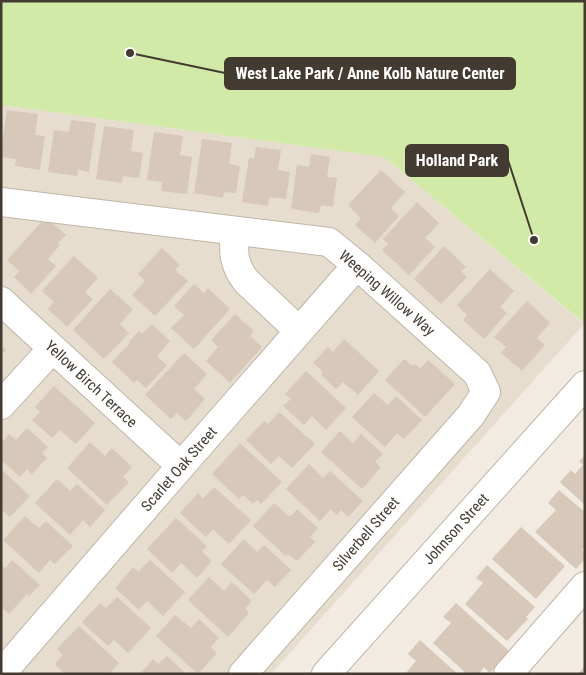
<svg xmlns="http://www.w3.org/2000/svg" width="586" height="675" font-family="'Roboto Condensed',sans-serif">
<rect width="100%" height="100%" fill="#f2ebe1"/>
<polygon fill="#e6ddcf" points="1,105 384,157 584,324 271,674 1,674"/>
<polygon fill="#d2eaa7" points="1,1 585,1 585,324 384,157 1,105"/>
<g fill="#d7c8b9">
<polygon points="7,110 38,114 35,135 45,136 40,170 15,166 16,159 1,157 1,149"/>
<polygon points="71,120 96,123 89,172 78,170 77,176 48,172 54,130 69,132"/>
<polygon points="104,126 134,130 131,151 143,153 139,178 123,176 122,183 96,179"/>
<polygon points="154,132 183,136 180,155 192,157 187,194 161,191 162,182 147,180"/>
<polygon points="202,139 232,143 229,164 240,166 236,193 224,192 223,198 194,193"/>
<polygon points="256,147 281,150 278,170 290,172 286,199 269,197 268,206 242,202 249,158 254,159"/>
<polygon points="311,154 330,157 327,177 337,178 333,207 321,205 319,213 291,209 297,165 309,167"/>
<polygon points="381,170 405,192 391,208 399,216 375,243 355,225 361,218 348,205"/>
<polygon points="417,202 439,223 425,238 435,247 409,275 382,250 388,244 383,239"/>
<polygon points="46,217 66,235 58,243 60,245 48,259 56,266 31,294 14,277 19,271 7,260"/>
<polygon points="444,246 466,267 461,271 467,277 441,304 414,279"/>
<polygon points="162,248 180,265 175,270 188,281 155,316 132,295 145,281 138,274"/>
<polygon points="74,256 98,278 85,292 93,299 67,327 48,309 54,302 42,291"/>
<polygon points="490,269 514,291 500,307 507,313 484,339 463,320 467,315 457,305"/>
<polygon points="194,284 204,293 208,288 230,309 194,349 171,328 184,315 174,306"/>
<polygon points="110,289 133,309 120,324 129,333 104,359 73,330"/>
<polygon points="527,301 550,323 537,338 545,345 522,371 501,353 506,347 494,337"/>
<polygon points="235,314 254,331 250,336 262,347 230,383 206,361 218,347 211,340"/>
<polygon points="152,324 170,341 157,356 167,365 146,388 137,380 134,383 112,362 130,343 129,342 139,331 142,334"/>
<polygon points="344,339 379,371 358,395 343,382 336,389 321,375 323,372 313,363 328,347 333,352"/>
<polygon points="1,345 6,350 1,355"/>
<polygon points="184,353 207,374 194,389 205,399 186,421 177,413 171,419 145,395"/>
<polygon points="404,359 413,366 415,364 420,369 428,360 455,384 425,417 385,380"/>
<polygon points="306,371 346,408 326,430 312,416 304,425 283,406 291,399 285,394"/>
<polygon points="54,386 95,423 76,444 60,430 52,438 32,420 40,412 35,407"/>
<polygon points="374,393 388,405 396,396 422,420 404,439 397,433 385,447 352,417"/>
<polygon points="279,412 315,444 292,468 279,456 271,464 246,440 264,421 268,424"/>
<polygon points="27,428 48,447 42,453 47,458 32,474 27,469 20,477 1,460 1,443 9,434 16,440"/>
<polygon points="340,431 353,443 361,434 383,454 375,462 381,467 362,489 321,452"/>
<polygon points="90,442 105,456 112,448 132,467 123,477 129,482 107,505 67,468"/>
<polygon points="240,443 282,482 261,504 257,500 253,504 243,495 239,499 212,474"/>
<polygon points="585,455 585,505 560,482 571,470 575,474 583,465 579,461"/>
<polygon points="309,464 323,478 330,471 363,501 348,517 341,510 337,515 331,509 320,521 286,489"/>
<polygon points="1,469 30,496 10,517 1,509"/>
<polygon points="57,479 70,491 77,484 105,510 90,527 83,520 70,535 35,503"/>
<polygon points="214,487 251,520 229,544 213,529 206,537 180,513 198,493 203,498"/>
<polygon points="559,490 585,512 585,546 582,550 585,552 585,559 576,569 535,532 556,510 548,503"/>
<polygon points="274,503 290,517 297,509 318,528 310,537 315,542 297,561 288,554 286,556 253,526"/>
<polygon points="25,516 39,528 46,521 73,546 55,564 50,560 39,573 3,540"/>
<polygon points="176,518 207,546 202,551 212,561 197,578 181,563 172,573 147,549"/>
<polygon points="521,527 565,566 536,599 492,559"/>
<polygon points="244,539 257,552 264,545 291,570 275,587 267,580 254,594 221,564"/>
<polygon points="12,560 40,585 29,596 27,594 9,614 1,607 1,564 5,568"/>
<polygon points="150,560 185,592 163,616 147,601 139,610 115,588 133,567 138,572"/>
<polygon points="487,565 535,607 526,617 528,619 507,641 465,604 483,583 476,578"/>
<polygon points="209,577 224,591 232,582 252,601 245,609 249,613 228,637 188,600"/>
<polygon points="117,597 151,628 128,653 114,640 108,646 82,622 100,603 106,608"/>
<polygon points="456,603 509,651 490,673 484,667 479,674 467,674 433,643 451,623 443,617"/>
<polygon points="175,615 191,628 199,619 219,638 211,647 217,653 198,674 156,636"/>
<polygon points="79,626 119,663 109,674 65,674 55,664 63,655 57,649"/>
<polygon points="420,640 452,669 458,674 405,674 416,661 408,654"/>
<polygon points="167,656 186,674 140,674 153,659 158,664"/>
<polygon points="585,666 585,674 578,674"/>
</g>
<g fill="none" stroke-linecap="round" stroke-linejoin="round">
<g stroke="#c0b5a7" stroke-width="30">
<g id="minor">
<polyline points="1,202 329,242 357,265 477,373 486,392 471,415 243,674"/>
<path d="M235 231C233 251 233 264 246 281L299 331"/>
<polyline points="1,301 181,466"/>
<polyline points="1,405 52,349"/>
<polyline points="1,674 181,466 357,265"/>
<polyline points="326,674 585,385"/>
<polyline points="508,674 585,586"/>
</g>
</g>
<use href="#minor" stroke="#fff" stroke-width="28"/>
</g>
<g text-anchor="middle" dominant-baseline="central" stroke-width="4.5" stroke-linejoin="round" paint-order="stroke">
<g font-size="15" fill="#433b32" stroke="#fff">
<text transform="translate(387 293) rotate(41)">Weeping Willow Way</text>
<text transform="translate(91 384) rotate(43)">Yellow Birch Terrace</text>
<text transform="translate(179 469) rotate(-49)">Scarlet Oak Street</text>
<text transform="translate(456 529) rotate(-48)">Johnson Street</text>
<text transform="translate(366 534) rotate(-49)">Silverbell Street</text>
</g>
</g>
<path fill="none" stroke="#433b32" stroke-width="2" d="M130 53L225 73M534 240L508 160"/>
<g fill="#433b32" stroke="#fff" stroke-width="2">
<circle cx="130" cy="53" r="5"/>
<circle cx="534" cy="240" r="5"/>
</g>
<g fill="#433b32" stroke="#433b32" stroke-width="2">
<rect x="225" y="58" width="290" height="31" rx="5"/>
<rect x="406" y="145" width="102" height="31" rx="5"/>
</g>
<g font-size="16" text-anchor="middle" font-weight="bold" fill="#fff">
<text x="370" y="79">West Lake Park / Anne Kolb Nature Center</text>
<text x="457" y="166">Holland Park</text>
</g>
<rect width="586" height="675" fill="none" stroke="#433b32" stroke-width="5"/>
</svg>
